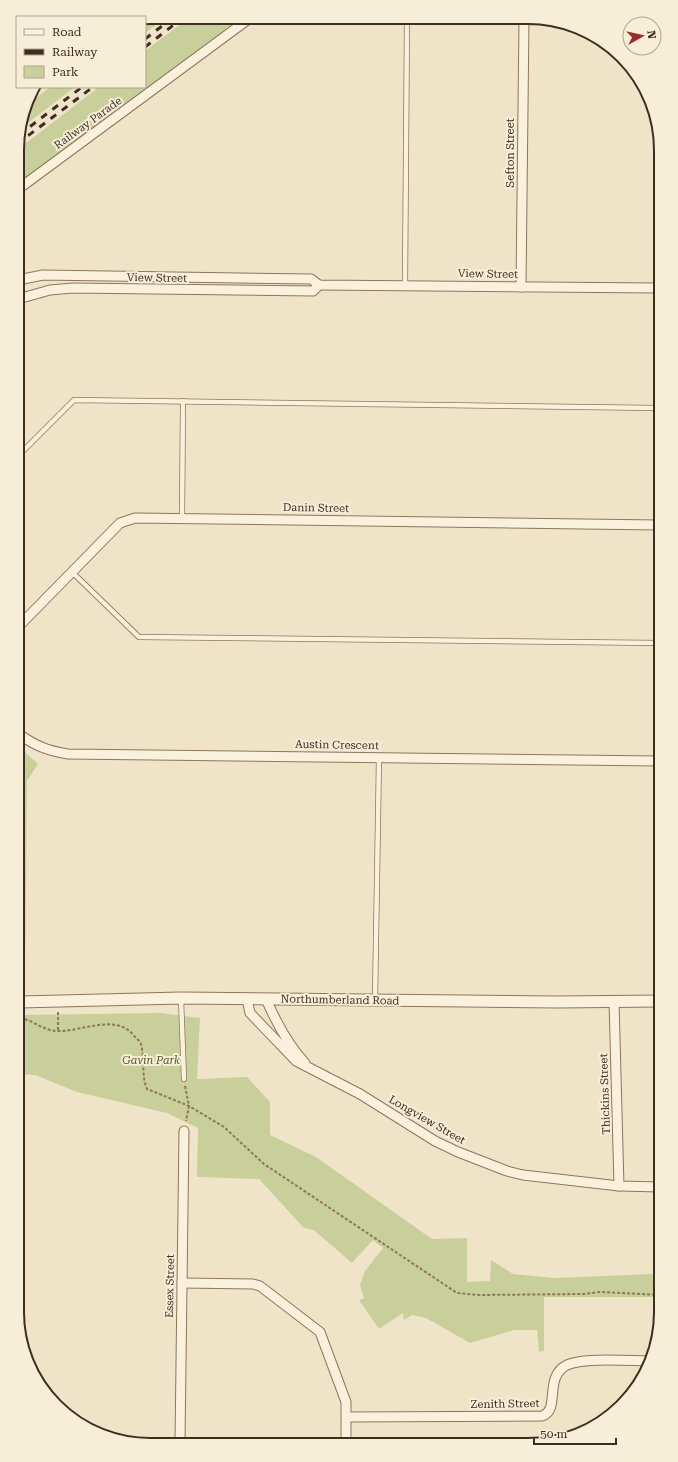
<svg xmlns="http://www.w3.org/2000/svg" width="678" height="1462" font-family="'Roboto Serif',serif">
<rect width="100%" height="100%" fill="#f0e4c8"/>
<g fill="#c9cf9b">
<polygon points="150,17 167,17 145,33 145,18"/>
<polygon points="190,17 240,18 17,184 17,150 99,87 145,87 145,51"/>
<polygon points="50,87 75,87 21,128 27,105"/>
<polygon points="19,747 38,764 27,781 25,986 20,986"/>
<polygon points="161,1013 200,1018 197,1079 247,1077 270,1102 270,1135 316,1157 432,1239 467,1238 467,1282 490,1281 491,1260 513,1274 555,1278 650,1274 661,1275 661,1297 544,1297 544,1351 539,1352 537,1330 514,1330 470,1343 426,1318 412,1315 404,1320 403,1313 379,1329 359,1300 364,1298 360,1285 365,1271 383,1248 373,1240 352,1263 315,1231 303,1227 259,1179 197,1177 198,1128 167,1113 77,1092 35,1075 21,1074 20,1015"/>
</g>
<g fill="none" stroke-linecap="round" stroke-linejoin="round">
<g stroke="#8d765c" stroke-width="6">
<g id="service">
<polyline points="405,285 407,19"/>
<polyline points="18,456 74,400 657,408"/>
<polyline points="182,519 183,401"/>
<polyline points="72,572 139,637 658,643"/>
<polyline points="181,999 184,1079"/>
<polyline points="375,1000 379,758"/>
</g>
</g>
<g stroke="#8d765c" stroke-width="11">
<g id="minor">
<polyline points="17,190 250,18"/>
<polyline points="18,280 43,275 311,279 319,285 657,288"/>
<polyline points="521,287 524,19"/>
<polyline points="18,299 50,290 73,288 313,291 319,285"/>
<polyline points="19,626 120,523 135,518 658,525"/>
<path d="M19 734C35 746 49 751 68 754L659 761"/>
<polyline points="247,999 250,1013 296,1061 360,1094 435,1141 458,1152 507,1171 523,1175 619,1186 660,1187"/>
<path d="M266 999C276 1022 288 1045 305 1063"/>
<polyline points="614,1001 619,1186"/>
<polyline points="182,1283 253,1284 260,1286 320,1332 346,1402 346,1441"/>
<path d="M347 1417 542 1416C561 1410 543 1377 567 1365 583 1357 632 1361 651 1361"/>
<polyline points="180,1442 184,1131"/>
</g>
</g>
<g stroke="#8d765c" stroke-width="13">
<polyline id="tertiary" points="20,1002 181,998 557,1002 660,1001"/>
</g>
<g stroke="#8d765c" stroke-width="2" stroke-dasharray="3 2" stroke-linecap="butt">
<polyline points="20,759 26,751"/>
<polyline points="20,839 22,844 20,847"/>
<polyline points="58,1012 58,1031"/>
<path d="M20 1018C33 1020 44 1031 57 1031 82 1032 117 1012 135 1037 137 1039 140 1041 141 1044 145 1059 141 1075 147 1089L189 1106 224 1127 264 1164 457 1293 479 1295 583 1294 600 1292 661 1295"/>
<polyline points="185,1086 189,1106 186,1121"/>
</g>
<use href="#service" stroke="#faf1dc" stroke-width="4.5"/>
<use href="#minor" stroke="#faf1dc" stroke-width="9"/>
<use href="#tertiary" stroke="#faf1dc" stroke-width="11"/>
<g stroke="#3d2e20" stroke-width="3" stroke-dasharray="7 7" stroke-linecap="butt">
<polyline points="145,39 174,17"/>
<polyline points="145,47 184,17"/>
<polyline points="19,135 82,87"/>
<polyline points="17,144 93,87"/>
</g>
</g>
<g text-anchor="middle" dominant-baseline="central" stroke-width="4" stroke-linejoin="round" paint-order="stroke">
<g font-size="11" fill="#3d2e20" stroke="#f7eed8">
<text transform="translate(88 123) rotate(-36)">Railway Parade</text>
<text transform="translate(510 153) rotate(-90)">Sefton Street</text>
<text transform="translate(488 274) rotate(1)">View Street</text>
<text transform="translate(157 278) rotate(1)">View Street</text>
<text transform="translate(316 508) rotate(1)">Danin Street</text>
<text transform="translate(337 745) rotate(1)">Austin Crescent</text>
<text transform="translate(340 1000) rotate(1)">Northumberland Road</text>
<text transform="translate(605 1094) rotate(-92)">Thickins Street</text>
<text transform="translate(427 1120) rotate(30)">Longview Street</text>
<text transform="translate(170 1286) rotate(-89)">Essex Street</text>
<text transform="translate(505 1404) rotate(-1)">Zenith Street</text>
</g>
<g font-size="11" font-style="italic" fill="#4d5a26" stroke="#f7eed8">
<text x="151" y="1060">Gavin Park</text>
</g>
</g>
<path d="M0 0H678V1462H0ZM150 24H528A126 126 0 0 1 654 150V1312A126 126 0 0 1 528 1438H150A126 126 0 0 1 24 1312V150A126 126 0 0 1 150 24Z" fill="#f7eed8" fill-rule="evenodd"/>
<path fill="none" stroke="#3d2e20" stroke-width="2" d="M150 24H528A126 126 0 0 1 654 150V1312A126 126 0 0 1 528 1438H150A126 126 0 0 1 24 1312V150A126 126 0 0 1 150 24Z"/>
<rect x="16" y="16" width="130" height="72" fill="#f7eed8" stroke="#ada18e"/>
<rect x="24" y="29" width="20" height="6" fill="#faf1dc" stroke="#ada18e"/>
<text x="52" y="36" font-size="12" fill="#3d2e20">Road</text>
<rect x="24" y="49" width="20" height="6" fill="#3d2e20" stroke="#ada18e"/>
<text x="52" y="56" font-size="12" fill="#3d2e20">Railway</text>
<rect x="24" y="66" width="20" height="12" fill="#c9cf9b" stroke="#ada18e"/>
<text x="52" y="76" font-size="12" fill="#3d2e20">Park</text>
<g transform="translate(642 36) rotate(82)"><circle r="19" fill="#f7eed8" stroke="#ada18e"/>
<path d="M0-3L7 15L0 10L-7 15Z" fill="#9e2a2b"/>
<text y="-6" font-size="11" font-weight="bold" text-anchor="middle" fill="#3d2e20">N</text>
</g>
<path d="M534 1438v6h82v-6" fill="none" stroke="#3d2e20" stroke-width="2"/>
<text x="540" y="1438" font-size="12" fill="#3d2e20" stroke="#f7eed8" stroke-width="3" paint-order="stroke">50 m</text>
</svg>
